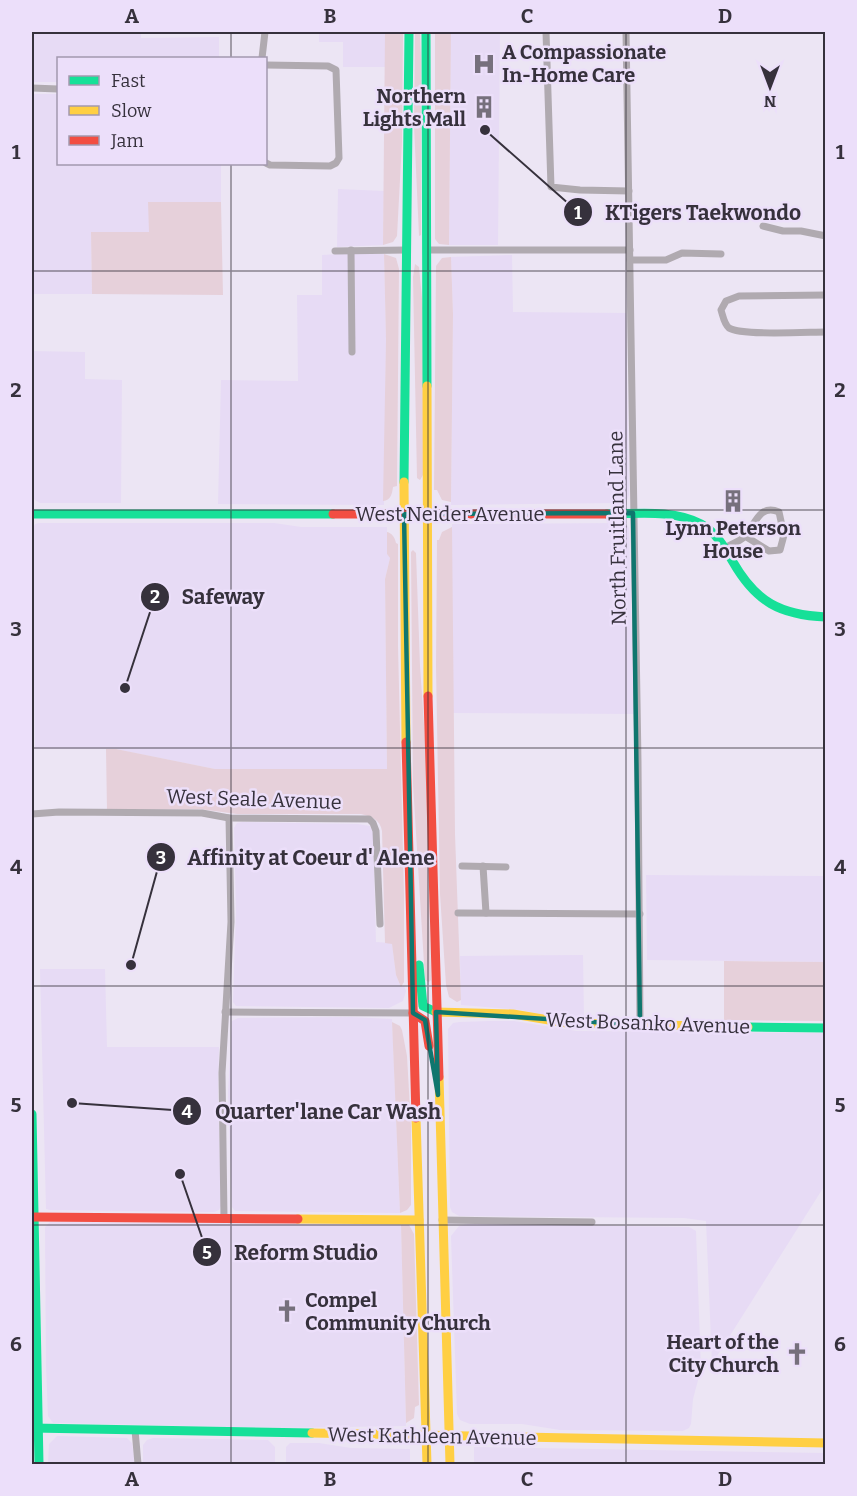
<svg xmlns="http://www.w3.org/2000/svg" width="857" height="1496" font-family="Bitter,serif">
<rect width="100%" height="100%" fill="#ece5f4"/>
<g fill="#e7dbf5">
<polygon points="32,32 141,32 141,38 219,37 219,58 58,58 58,82 32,82"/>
<polygon points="319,32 385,32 386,67 343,67 343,42 319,42"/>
<polygon points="451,32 500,32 498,245 449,245"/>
<polygon points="32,94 58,94 58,164 221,164 221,202 149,202 149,232 91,232 92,294 32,294"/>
<polygon points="338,189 384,191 383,245 337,247"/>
<polygon points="339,254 384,254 386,340 384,505 218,504 221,380 298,381 297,295 322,295 322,255"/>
<polygon points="512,255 513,312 626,313 629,495 626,502 619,503 451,505 453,314 451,257"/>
<polygon points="32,351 85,352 85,379 122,380 121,503 40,503 32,498"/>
<polygon points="39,523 274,523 301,527 387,527 387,554 390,558 385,579 387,770 215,769 115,749 35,749 32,531 35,524"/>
<polygon points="620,523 627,525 629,528 634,714 452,713 452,524"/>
<polygon points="242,822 358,824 370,826 373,832 376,942 392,943 396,975 401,987 404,986 406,991 403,1001 389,1008 236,1006 233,1002 236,912 234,828 237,823"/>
<polygon points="646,875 825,876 825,962 647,960"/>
<polygon points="583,955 584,1019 560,1018 521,1010 461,1005 460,956"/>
<polygon points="40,969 105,969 107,1047 219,1047 218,1094 221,1206 219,1210 214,1212 50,1210 46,1209"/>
<polygon points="351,1017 392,1019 400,1213 235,1211 232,1207 228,1092 232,1021 238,1018"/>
<polygon points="490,1021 514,1021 577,1031 825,1033 825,1185 712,1364 706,1221 684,1218 459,1216 452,1212 450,1207 448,1029 453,1023 459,1022"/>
<polygon points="50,1222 401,1225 406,1426 280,1428 53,1423 48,1416 46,1367 45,1227"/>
<polygon points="468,1224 689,1227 696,1231 701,1369 693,1399 691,1424 689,1428 683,1431 560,1430 522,1424 470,1424 460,1420 457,1414 451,1236 459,1226"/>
<polygon points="57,1436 127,1438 132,1443 135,1464 48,1464 49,1444"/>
<polygon points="153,1438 268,1440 275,1447 275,1464 143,1464 143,1445 147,1440"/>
<polygon points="290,1443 319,1443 351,1448 410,1449 410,1464 286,1464 286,1447"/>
<polygon points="474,1447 825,1453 826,1464 474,1464"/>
</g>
<g fill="#e6d0da">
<polygon points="385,32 403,32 402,142 397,236 393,242 383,245"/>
<polygon points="415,32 420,32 421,57 421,235 419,236 414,125"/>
<polygon points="435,32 451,32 449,245 439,244 435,239"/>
<polygon points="148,202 221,202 223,295 92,294 91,232 149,232"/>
<path d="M384 254 396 258 399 269 397 486 393 487C392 494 391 500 383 501L386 340Z"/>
<polygon points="451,257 453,314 451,502 442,500 437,490 434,490 436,266 442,258"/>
<polygon points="415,264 419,267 423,309 423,475 420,480 417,478 413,277"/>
<polygon points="452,527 455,834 461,1000 457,1002 449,997 446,985 440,894 436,666 437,540 439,540 442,532"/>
<path d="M387 532C392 533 395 538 396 543L398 544V646L404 895V982L401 987 396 975 392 944 385 943 382 831C380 819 372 817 361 814H237L200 809 107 810 106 749H116L215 769H387L385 579 390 558 387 554Z"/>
<polygon points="413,550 416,553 420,666 426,754 431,980 429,982 425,980 413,784 411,552"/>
<polygon points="724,961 825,962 825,1021 724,1020"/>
<polygon points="392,1022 400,1026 402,1030 407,1056 411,1126 411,1205 407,1210 400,1213"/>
<polygon points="401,1225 409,1225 414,1234 419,1405 415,1407 414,1418 406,1423"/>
</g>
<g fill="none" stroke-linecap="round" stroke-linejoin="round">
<g stroke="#b0aab0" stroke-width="7">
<polyline points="546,32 551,187 580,190 629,191"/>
<polyline points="626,32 638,762 640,1025"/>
<polyline points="262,58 265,32"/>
<polyline points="266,65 328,66 336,70 339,158 336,163 330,166 270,165 266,163"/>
<polyline points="32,88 58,89"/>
<polyline points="763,226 783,231 801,231 826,236"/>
<polyline points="351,250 352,352"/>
<polyline points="427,250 630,250"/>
<polyline points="335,251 406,250"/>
<polyline points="630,260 666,260 682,253 721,254"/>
<path d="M826 295 739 296 726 301 721 310C723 316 724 324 729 328 741 336 808 332 826 332"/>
<path d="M725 548C731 544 738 542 743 538 755 527 758 503 779 512L784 535 780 550 769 551 745 536"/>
<polyline points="32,814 59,812 202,813 229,818 369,819 373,823 376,831 380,924"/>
<polyline points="462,866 506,867"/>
<polyline points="483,866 486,913"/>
<polyline points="458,913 640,914"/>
<polyline points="225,1012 413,1013"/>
<polyline points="224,1218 222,1073 231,922 229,818"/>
<polyline points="442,1220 592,1222"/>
<polyline points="135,1430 138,1464"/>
</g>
<g stroke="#16e098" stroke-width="9">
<polyline points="426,32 427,386"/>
<polyline points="404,482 409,32"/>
<polyline points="32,514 333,514"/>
<path d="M607 514C637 514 673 509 701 524 716 532 725 548 733 562 756 602 780 615 826 617"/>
<polyline points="419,965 423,1006 436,1012"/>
<polyline points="748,1027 826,1028"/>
<polyline points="32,1114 39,1464"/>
<polyline points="32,1428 312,1433"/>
</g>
<g stroke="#ffcf43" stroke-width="9">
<polyline points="427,386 428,696"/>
<polyline points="404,482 406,742"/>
<polyline points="436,1012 513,1014 567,1023 748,1027"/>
<polyline points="439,1077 450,1464"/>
<polyline points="416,1118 427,1464"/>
<polyline points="298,1219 419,1220"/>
<polyline points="312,1433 826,1443"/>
</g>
<g stroke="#f24e42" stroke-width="9">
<polyline points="333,514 607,514"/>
<polyline points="428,696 439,1077"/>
<polyline points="406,742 416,1118"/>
<polyline points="413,1013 425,1021 429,1046"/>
<polyline points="33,1217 298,1219"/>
</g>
</g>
<path fill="none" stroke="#0f766e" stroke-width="4.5" stroke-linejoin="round" d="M633 513 640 1025 436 1012 438 1095 425 1020 413 1013 404 514Z"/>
<path fill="none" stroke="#36313c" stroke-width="1.5" stroke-opacity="0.55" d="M231 32V58M428 32V1464M626 32V1464M231 164V1464M32 271H826M32 510H826M32 748H826M32 986H826M32 1225H826"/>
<defs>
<g id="hospital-bare" transform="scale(1.8)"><path d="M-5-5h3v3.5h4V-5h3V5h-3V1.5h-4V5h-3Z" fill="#76707c" stroke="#ecdffa" stroke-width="2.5" paint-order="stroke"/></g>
<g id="building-bare" transform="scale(1.8)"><path d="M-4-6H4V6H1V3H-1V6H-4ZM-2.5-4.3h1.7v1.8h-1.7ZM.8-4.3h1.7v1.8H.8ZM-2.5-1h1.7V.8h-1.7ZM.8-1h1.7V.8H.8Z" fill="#76707c" stroke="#ecdffa" stroke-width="2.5" paint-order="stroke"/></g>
<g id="church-bare" transform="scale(1.8)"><path d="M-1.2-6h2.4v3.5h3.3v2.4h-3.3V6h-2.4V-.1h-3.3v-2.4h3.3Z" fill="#76707c" stroke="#ecdffa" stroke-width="2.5" paint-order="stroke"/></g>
</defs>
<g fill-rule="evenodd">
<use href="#hospital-bare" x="484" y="64"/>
<use href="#building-bare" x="484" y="107"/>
<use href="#building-bare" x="733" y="501"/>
<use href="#church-bare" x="287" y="1311"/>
<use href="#church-bare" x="797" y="1354"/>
</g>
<g text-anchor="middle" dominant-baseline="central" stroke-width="5" stroke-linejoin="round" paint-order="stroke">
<g font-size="20" font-weight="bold" fill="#36313c" stroke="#ecdffa" text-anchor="start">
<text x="502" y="52">A Compassionate<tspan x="502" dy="23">In-Home Care</tspan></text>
<text x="466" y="96" text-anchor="end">Northern<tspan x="466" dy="23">Lights Mall</tspan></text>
<text x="733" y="528" text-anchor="middle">Lynn Peterson<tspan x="733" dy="23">House</tspan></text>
<text x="305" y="1300">Compel<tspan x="305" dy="23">Community Church</tspan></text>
<text x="779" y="1342" text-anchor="end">Heart of the<tspan x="779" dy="23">City Church</tspan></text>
</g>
<g font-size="20" fill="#36313c" stroke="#ecdffa">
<text x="450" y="514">West Neider Avenue</text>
<text transform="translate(617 528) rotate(-91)">North Fruitland Lane</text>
<text transform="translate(254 799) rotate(2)">West Seale Avenue</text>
<text transform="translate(648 1023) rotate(2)">West Bosanko Avenue</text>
<text transform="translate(432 1436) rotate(1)">West Kathleen Avenue</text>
</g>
</g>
<path fill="none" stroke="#36313c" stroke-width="2" d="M485 130L578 212M125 688L155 597M131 965L161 857M72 1103L187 1111M180 1174L207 1252"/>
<g fill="#36313c" stroke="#ecdffa" stroke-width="2">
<circle cx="485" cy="130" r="6"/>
<circle cx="125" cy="688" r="6"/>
<circle cx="131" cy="965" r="6"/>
<circle cx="72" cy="1103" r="6"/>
<circle cx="180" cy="1174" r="6"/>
<circle cx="578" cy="212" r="15"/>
<circle cx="155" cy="597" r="15"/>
<circle cx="161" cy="857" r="15"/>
<circle cx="187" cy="1111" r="15"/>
<circle cx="207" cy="1252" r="15"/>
</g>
<g font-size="18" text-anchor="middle" font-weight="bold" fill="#fff">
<text x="578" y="219">1</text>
<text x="155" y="603">2</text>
<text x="161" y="864">3</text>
<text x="187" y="1118">4</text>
<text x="207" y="1259">5</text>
</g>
<g font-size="21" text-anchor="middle" font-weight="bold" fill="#36313c" stroke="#ecdffa" stroke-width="5" stroke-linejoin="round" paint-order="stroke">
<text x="703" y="220">KTigers Taekwondo</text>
<text x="223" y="604">Safeway</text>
<text x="311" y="865">Affinity at Coeur d' Alene</text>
<text x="328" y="1119">Quarter'lane Car Wash</text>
<text x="306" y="1260">Reform Studio</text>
</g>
<rect width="857" height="1496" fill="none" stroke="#ecdffa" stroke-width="66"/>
<rect x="57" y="57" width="210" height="108" fill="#ecdffa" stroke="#a399ae" stroke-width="1.5"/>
<rect x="69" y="76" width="30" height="9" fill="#16e098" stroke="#a399ae" stroke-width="1.5"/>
<text x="111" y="87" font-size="18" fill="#36313c">Fast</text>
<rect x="69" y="106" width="30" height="9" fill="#ffcf43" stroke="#a399ae" stroke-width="1.5"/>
<text x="111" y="117" font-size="18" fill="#36313c">Slow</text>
<rect x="69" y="136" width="30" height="9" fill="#f24e42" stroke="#a399ae" stroke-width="1.5"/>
<text x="111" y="147" font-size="18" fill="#36313c">Jam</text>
<g transform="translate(770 87) rotate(180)" stroke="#ecdffa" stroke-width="4.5" paint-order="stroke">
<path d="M0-4.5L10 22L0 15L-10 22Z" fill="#36313c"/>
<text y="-9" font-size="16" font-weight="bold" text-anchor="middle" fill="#36313c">N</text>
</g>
<rect x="33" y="33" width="791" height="1430" fill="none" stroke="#36313c" stroke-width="2"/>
<g font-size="20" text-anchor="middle" font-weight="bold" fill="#36313c">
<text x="132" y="23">A</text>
<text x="330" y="23">B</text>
<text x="527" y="23">C</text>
<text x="725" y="23">D</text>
<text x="16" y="159">1</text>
<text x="840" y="159">1</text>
<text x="16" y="397">2</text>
<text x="840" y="397">2</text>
<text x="16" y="636">3</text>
<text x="840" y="636">3</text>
<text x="16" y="874">4</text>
<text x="840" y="874">4</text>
<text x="16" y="1112">5</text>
<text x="840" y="1112">5</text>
<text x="16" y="1351">6</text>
<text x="840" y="1351">6</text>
<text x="132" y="1486">A</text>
<text x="330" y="1486">B</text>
<text x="527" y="1486">C</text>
<text x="725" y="1486">D</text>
</g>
</svg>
